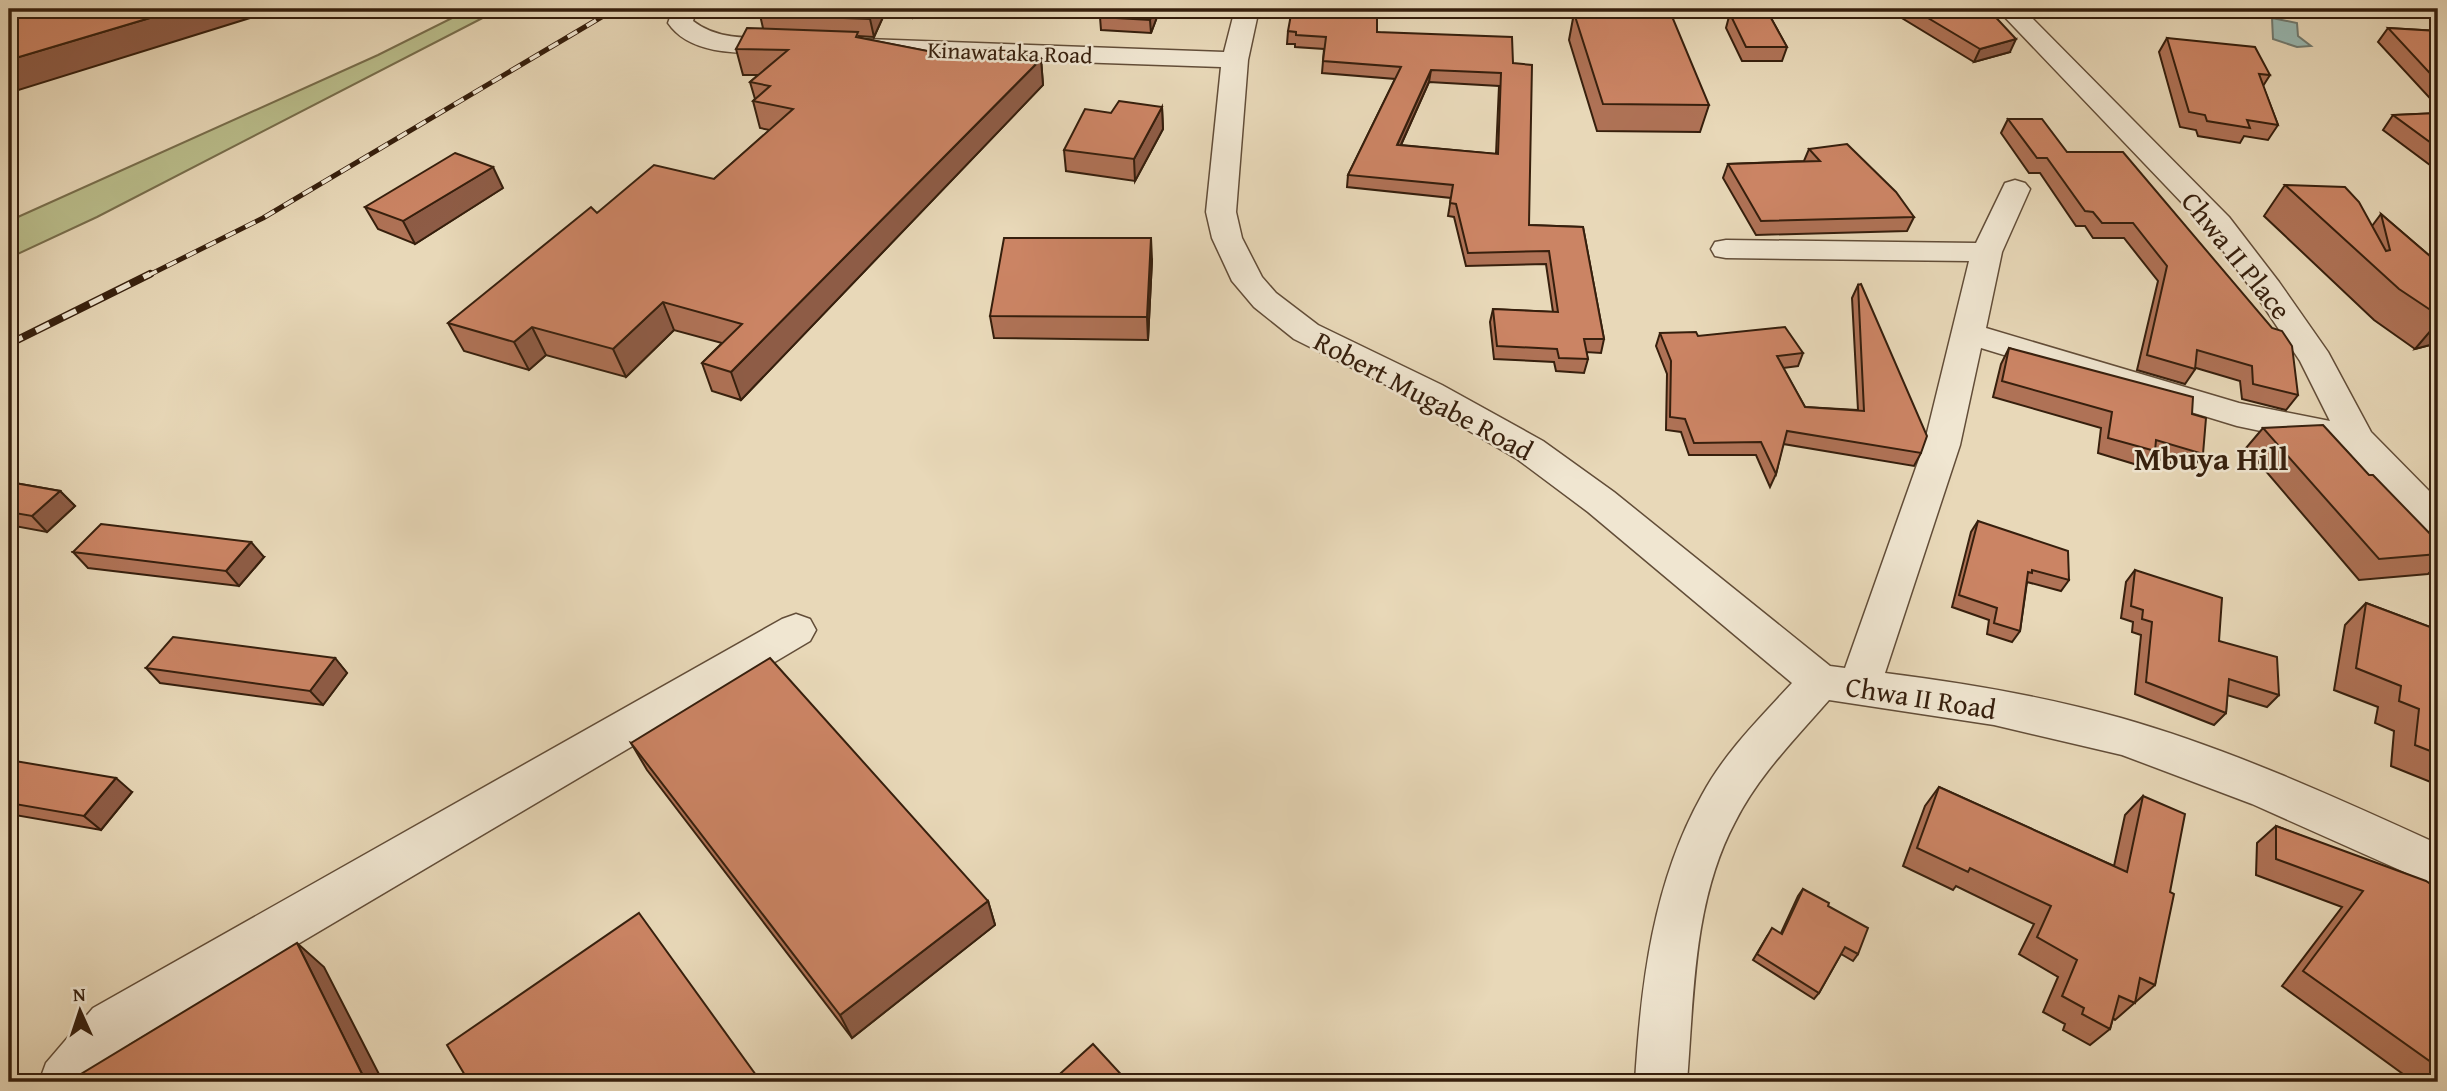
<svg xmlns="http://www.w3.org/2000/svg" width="2447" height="1091" font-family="'Gentium Book Plus',serif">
<rect width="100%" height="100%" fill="#e8d8b8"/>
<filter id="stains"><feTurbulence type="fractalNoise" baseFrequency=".00286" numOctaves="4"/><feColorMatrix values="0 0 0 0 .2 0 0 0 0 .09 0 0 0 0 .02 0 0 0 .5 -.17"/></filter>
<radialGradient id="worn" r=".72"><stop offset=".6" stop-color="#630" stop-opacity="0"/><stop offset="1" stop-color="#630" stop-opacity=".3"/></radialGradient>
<polygon fill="#babe8c" stroke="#786e4c" stroke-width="2" points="470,9 500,9 97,217 9,258 9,221 378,55"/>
<polygon fill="#98b9b3" stroke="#717b71" stroke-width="2" points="2272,18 2297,23 2298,36 2311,46 2297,47 2273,39"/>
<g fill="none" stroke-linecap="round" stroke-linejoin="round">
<g stroke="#624d38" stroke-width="3">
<g id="minor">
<path d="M673 9H697L693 21C721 43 759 37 792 37L801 40 805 45 801 50 792 53C754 52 693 60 668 23Z"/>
<path d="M1235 9H1259L1248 60 1236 212 1242 238 1262 277 1276 293 1318 325 1442 385 1543 441 1614 492 1830 666 1845 668 1924 445 1969 261 1726 258 1715 256 1711 249 1715 242 1726 240 1976 243 2005 183 2015 180 2025 183 2030 189 2002 252 1986 328 2239 403 2330 421 2300 361 2256 295 2207 229 1997 9H2023L2229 217 2279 282 2328 352 2371 432 2438 500V534L2425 530 2401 510 2346 449 2237 426 1981 348 1960 445 1885 673C1964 683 2043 696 2121 718 2230 749 2335 797 2438 844V887L2252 804 2122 755 1994 725 1829 700C1795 739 1758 776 1735 822 1693 901 1694 995 1687 1082H1635C1641 983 1653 883 1702 795 1725 752 1760 718 1792 683L1588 512 1517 459 1418 401 1294 339 1254 307 1232 281 1212 238 1206 212 1221 67 866 55 857 52 853 47 857 42 866 39 1224 52Z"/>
<polygon points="796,614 810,619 816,630 810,641 129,1044 98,1082 39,1082 46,1063 93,1008 782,619"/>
</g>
</g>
<use href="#minor" fill="#f0e6d1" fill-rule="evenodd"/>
<g stroke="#361f0d" stroke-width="5">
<polyline id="rail-far1" points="147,276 263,218 615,9"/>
</g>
<g stroke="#361f0d" stroke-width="8">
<polyline id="rail" points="9,344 150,274"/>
</g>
<use href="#rail-far1" stroke="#f0e6d1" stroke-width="3.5" stroke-dasharray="11" stroke-linecap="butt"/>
<use href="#rail" stroke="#f0e6d1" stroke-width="5" stroke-dasharray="15" stroke-linecap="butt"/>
</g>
<g fill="#af7256" stroke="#361f0d" stroke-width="2" fill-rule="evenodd">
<polygon points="761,9 917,9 913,17 883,17 874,37 859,36 860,38 973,60 1041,59 1043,85 741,400 712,391 702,363 722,343 674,330 626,377 546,355 529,370 464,351 448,323 597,213 714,179 770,130 760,128 753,101 755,99 750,82 758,75 743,75 736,49 763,28 760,15 762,11"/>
<polygon points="1104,9 1160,9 1151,33 1101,30 1100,17"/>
<polygon points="1731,9 1766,9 1787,47 1782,61 1742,61 1726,28"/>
<polygon points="1887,9 1988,9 2010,52 1974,62"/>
<polygon points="1574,13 1709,105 1700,132 1597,131 1569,40"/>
<polygon points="2388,28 2438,31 2438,107 2378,42"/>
<path d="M1288 31 1377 32 1513 63 1529 225 1583 227 1604 339 1601 353 1586 352 1588 359 1584 373 1556 371 1554 362 1494 359 1490 322 1493 309 1553 312 1546 264 1466 266 1454 217 1448 216 1451 198 1347 187 1348 175 1395 79 1322 73 1324 49 1295 47V44H1287ZM1429 82 1499 86 1496 154 1401 145Z"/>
<polygon points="2167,38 2270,75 2263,86 2278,125 2268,140 2244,136 2240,143 2198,136 2196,130 2180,127 2159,52"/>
<polygon points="1162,107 1163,129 1135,181 1066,171 1064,150 1111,113"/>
<polygon points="2438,113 2438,171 2383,130 2393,115"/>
<polygon points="2008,119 2067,152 2298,395 2286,410 2242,399 2240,381 2196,368 2185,384 2137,370 2158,281 2124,238 2093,238 2085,226 2076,226 2040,173 2029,173 2001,133"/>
<polygon points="1809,149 1914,217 1907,231 1756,235 1723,178 1728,164 1804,161"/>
<polygon points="2285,185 2372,226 2381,214 2438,263 2438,352 2430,345 2415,349 2374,320 2264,216"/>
<polygon points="503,188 415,244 378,229 365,207"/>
<polygon points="1152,260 1148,340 994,338 990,316"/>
<polygon points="1858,285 1921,453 1914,466 1783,444 1776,474 1770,487 1756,455 1689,455 1681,432 1666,430 1667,374 1656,346 1660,333 1698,336 1803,353 1798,366 1783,368 1805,407 1858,410 1852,298"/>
<polygon points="2009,348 2192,414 2203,454 2192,469 2151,457 2144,467 2098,453 2101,428 1993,397 2001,364"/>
<polygon points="2263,428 2369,475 2438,542 2438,564 2428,574 2359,580 2246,448"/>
<polygon points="9,482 60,491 75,506 47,532 9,525"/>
<polygon points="1978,521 2069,580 2061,591 2027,582 2020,631 2012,642 1987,634 1989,620 1952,607 1971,532"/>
<polygon points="73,552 264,557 239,586 88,568"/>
<polygon points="2135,570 2219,641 2279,695 2267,707 2227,695 2226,713 2214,725 2135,694 2141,635 2132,632 2133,622 2121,618 2126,582"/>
<polygon points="2366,603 2438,630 2438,785 2391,766 2394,731 2375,723 2378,707 2334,690 2345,625"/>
<polygon points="335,658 347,673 323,705 160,683 146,668"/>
<polygon points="631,743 988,901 995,925 852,1038 647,770"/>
<polygon points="9,760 132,792 101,830 9,814"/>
<polygon points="1939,787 2114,866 2125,815 2143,796 2170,892 2155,985 2115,1020 2113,1018 2110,1029 2090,1045 2063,1030 2065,1024 2043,1012 2058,977 2019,954 2034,924 1956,886 1953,890 1903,866 1925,806"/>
<polygon points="2276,826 2438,889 2438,1078 2431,1082 2414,1082 2282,986 2342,907 2256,875 2257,843"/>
<polygon points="1803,889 1828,906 1858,954 1853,961 1841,954 1819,993 1814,999 1753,960 1768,935 1781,933 1798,896"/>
</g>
<g fill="#8e5c46" stroke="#361f0d" stroke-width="2">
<polygon points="180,9 279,9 9,93 9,60"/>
<polygon points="875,9 882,9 883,17 874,37 870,19"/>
<polygon points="911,9 917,9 913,17"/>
<polygon points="1154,9 1160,9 1151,33 1150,20"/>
<polygon points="2016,39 2010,52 1974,62 1980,49"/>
<polygon points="1041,59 1043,85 741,400 731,372"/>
<polygon points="1431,70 1429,82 1395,158 1397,145"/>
<polygon points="1162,107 1163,129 1135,181 1134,159"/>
<polygon points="493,167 503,188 415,244 403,221"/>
<polygon points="1151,238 1152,260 1148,340 1147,317"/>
<polygon points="663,302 674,330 626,377 613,349"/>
<polygon points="2438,322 2438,336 2430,345 2415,349"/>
<polygon points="532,327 546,355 529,370 514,342"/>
<polygon points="60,491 75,506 47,532 32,516"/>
<polygon points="251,542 264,557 239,586 226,571"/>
<polygon points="335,658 347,673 323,705 310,691"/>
<polygon points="116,778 132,792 101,830 84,816"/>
<polygon points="988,901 995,925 852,1038 840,1015"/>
<polygon points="297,943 324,967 383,1082 366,1082"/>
</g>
<g fill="#cb8464" stroke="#361f0d" stroke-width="2" fill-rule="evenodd">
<polygon points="9,9 180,9 9,60"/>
<polygon points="763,9 875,9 870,19 760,15"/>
<polygon points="1104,9 1154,9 1150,20 1100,17"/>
<path d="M1292 9H1377V32L1512 37 1513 63 1532 65 1529 225 1583 227 1604 339H1584L1588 359 1559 358 1557 349 1497 346 1493 309 1558 312 1549 251 1468 253 1456 204 1450 203 1453 185 1348 175 1401 67 1323 61 1326 37 1296 35V32L1288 31ZM1431 70 1501 73 1498 154 1397 145Z"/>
<polygon points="1734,9 1766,9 1787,47 1746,47 1730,14 1737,14"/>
<polygon points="1913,9 1988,9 2016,39 1980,49"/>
<polygon points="1574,13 1671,14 1709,105 1603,104"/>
<polygon points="747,28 858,32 856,37 973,60 986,48 1041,59 731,372 702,363 742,324 663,302 613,349 532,327 514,342 448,323 591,207 597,213 654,165 714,179 793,109 753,101 770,86 750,82 788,50 736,49"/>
<polygon points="2388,28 2438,31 2438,82"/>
<polygon points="2167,38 2255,47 2270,75 2259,74 2278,125 2247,120 2250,128 2207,121 2205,115 2189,112"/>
<polygon points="1119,101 1162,107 1134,159 1064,150 1085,109 1111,113"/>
<polygon points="2438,113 2438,148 2393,115"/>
<polygon points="2008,119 2042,119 2067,152 2123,152 2272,328 2282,331 2292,346 2298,395 2253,384 2252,366 2197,350 2195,369 2147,355 2167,266 2133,223 2102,223 2093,212 2085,211 2047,158 2037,158"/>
<polygon points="1847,144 1896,192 1914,217 1761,221 1728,164 1820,161 1809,149"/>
<polygon points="455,153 493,167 403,221 365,207"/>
<polygon points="2285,185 2345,187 2359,202 2386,251 2390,250 2381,214 2438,263 2438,315 2399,289"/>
<polygon points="1004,238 1151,238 1147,317 990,316"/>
<polygon points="1861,284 1927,436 1921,453 1787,431 1776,474 1761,442 1694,443 1685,419 1670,417 1671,361 1660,333 1696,332 1698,336 1785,327 1803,353 1777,356 1805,407 1864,411 1858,285"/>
<polygon points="2009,348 2193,397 2192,414 2206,418 2203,454 2156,440 2155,451 2108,438 2112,412 2002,381"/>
<polygon points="2323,425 2369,475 2373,475 2438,542 2438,554 2379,559 2263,428"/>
<polygon points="9,482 60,491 32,516 9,512"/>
<polygon points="1978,521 2068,551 2069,580 2032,570 2032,573 2028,572 2020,631 1994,623 1997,608 1959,595"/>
<polygon points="101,524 251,542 226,571 73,552"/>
<polygon points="2135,570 2222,598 2219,641 2277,657 2279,695 2229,679 2226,713 2146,682 2152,622 2142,619 2143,610 2131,606"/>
<polygon points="2366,603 2438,630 2438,754 2415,745 2419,709 2399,701 2401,686 2356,668"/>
<polygon points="173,637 335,658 310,691 146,668"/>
<polygon points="770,658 988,901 840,1015 631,743"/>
<polygon points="9,760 116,778 84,816 9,803"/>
<polygon points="1939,787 2127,872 2143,796 2185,814 2170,892 2174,894 2155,985 2140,978 2135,1003 2119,996 2110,1029 2082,1014 2084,1008 2062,996 2077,960 2037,937 2051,906 1970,868 1968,872 1917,848"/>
<polygon points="2276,826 2426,881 2438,889 2438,1067 2303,971 2363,891 2276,859"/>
<polygon points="1803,889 1829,903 1828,906 1868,928 1858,954 1845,947 1819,993 1757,954 1772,928 1782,934"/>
<polygon points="639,913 761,1082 469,1082 447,1045"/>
<polygon points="297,943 366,1082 83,1082 81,1074"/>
<polygon points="1093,1044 1128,1082 1051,1082"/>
</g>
<g text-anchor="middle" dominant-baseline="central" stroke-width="5" stroke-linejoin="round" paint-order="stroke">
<g font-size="23" fill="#361f0d" stroke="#f0e6d1">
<text transform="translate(1010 52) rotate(2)">Kinawataka Road</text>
</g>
<g font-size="28" fill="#361f0d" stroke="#f0e6d1">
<text transform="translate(2237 255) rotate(51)">Chwa II Place</text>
<text transform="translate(1424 395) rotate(28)">Robert Mugabe Road</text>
<text transform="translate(1921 697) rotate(9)">Chwa II Road</text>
</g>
<g font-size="32" font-weight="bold" fill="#361f0d" stroke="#f0e6d1">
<text x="2211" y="458">Mbuya Hill</text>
</g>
</g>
<rect width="2447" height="1091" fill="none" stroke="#e8d8b8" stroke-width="35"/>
<rect x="10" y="10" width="2426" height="1070" fill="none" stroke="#361f0d" stroke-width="3.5"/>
<rect x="18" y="18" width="2412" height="1056" fill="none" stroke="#361f0d" stroke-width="2"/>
<g transform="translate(80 1011) rotate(357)" stroke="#f0e6d1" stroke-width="5" paint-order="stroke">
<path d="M0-5L12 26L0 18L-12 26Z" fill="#361f0d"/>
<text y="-10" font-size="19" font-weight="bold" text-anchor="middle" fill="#361f0d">N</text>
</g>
<rect width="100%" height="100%" filter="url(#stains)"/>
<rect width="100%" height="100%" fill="url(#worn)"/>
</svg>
